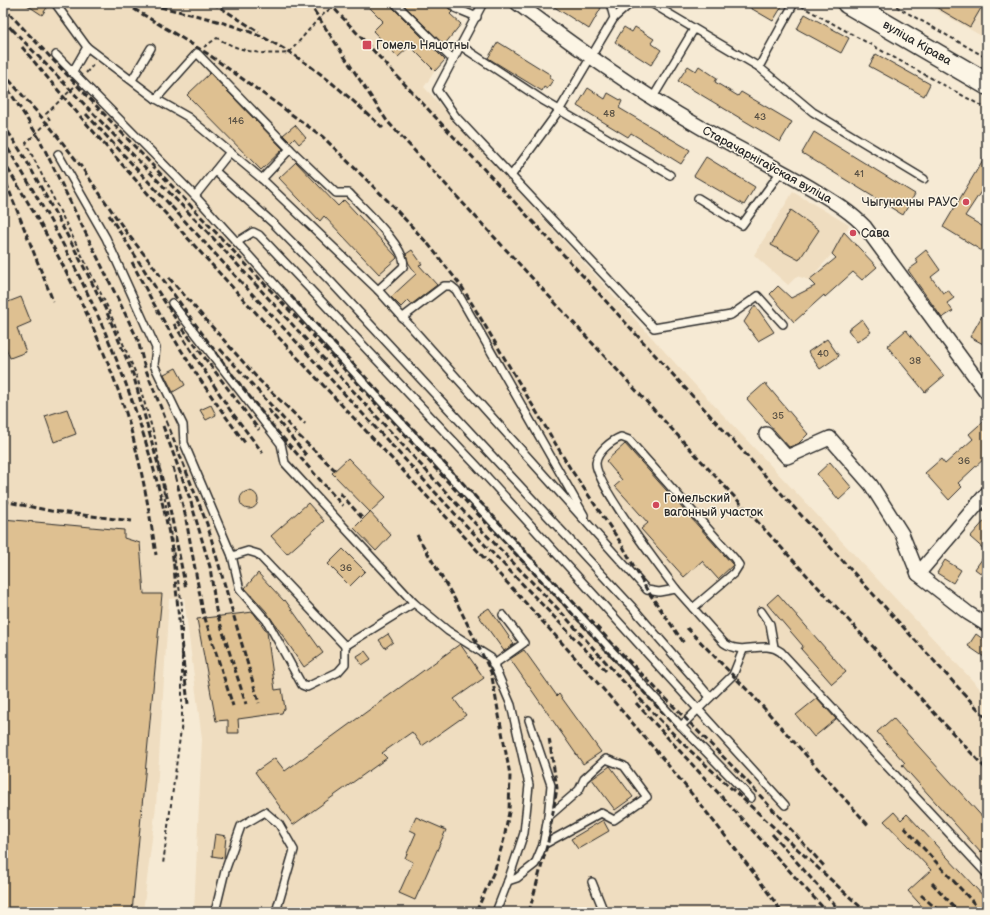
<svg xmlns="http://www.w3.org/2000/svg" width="990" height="915" font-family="'Balsamiq Sans',sans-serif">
<rect width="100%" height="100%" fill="#f6ead4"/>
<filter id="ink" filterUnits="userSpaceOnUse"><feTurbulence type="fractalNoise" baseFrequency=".025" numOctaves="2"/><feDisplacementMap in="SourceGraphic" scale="8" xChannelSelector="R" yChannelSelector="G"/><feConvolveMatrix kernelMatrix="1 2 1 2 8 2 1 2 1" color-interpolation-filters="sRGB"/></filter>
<g filter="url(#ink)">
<g fill="#efddc0">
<polygon points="3,3 365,3 435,71 424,87 695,385 987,696 987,912 194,912 202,739 184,598 169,599 156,806 143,912 3,912"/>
<polygon points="925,3 987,3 987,39 971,30"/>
<polygon points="793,192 849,225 832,254 809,280 797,276 788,285 754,255"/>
</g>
<g fill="#dec091" stroke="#2b2b2b">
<polygon points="24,3 43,3 48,6 42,15"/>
<polygon points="365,3 390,3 392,7 445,60 435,71 410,46 398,57 373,31 383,21"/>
<polygon points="402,3 445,3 452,12 450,14 461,24 444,45"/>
<polygon points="548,3 592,3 601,8 589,29"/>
<polygon points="742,3 784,3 773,21"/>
<polygon points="929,3 984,3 970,27"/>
<polygon points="805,14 849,38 841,53 797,29"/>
<polygon points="624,27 632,32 635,27 654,39 651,43 661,50 651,65 615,42"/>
<polygon points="498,42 551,75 549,78 553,80 547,89 544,87 542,91 488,58"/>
<polygon points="876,54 930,84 924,96 869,66"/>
<polygon points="688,66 696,71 699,66 717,78 715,82 738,96 741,92 792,122 780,142 678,81"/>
<polygon points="210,73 283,149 261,170 187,95"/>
<polygon points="588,88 605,99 608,93 622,101 619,108 690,150 681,164 631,133 628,137 577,106"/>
<polygon points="295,125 306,138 299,144 294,138 290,142 283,135"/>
<polygon points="814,132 915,194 903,215 802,153"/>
<polygon points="987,153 987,186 984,187 965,216 987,229 987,254 943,227"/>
<polygon points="706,157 755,187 744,205 694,176"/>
<polygon points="296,162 338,206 344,200 396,256 397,258 379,274 324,216 320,221 279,178"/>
<polygon points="791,210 819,230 799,260 771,245"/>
<polygon points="844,232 877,267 862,280 853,272 825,297 824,295 794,322 770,294 778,286 791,298 815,286 809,280 836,258 832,254"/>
<polygon points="412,250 422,264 419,265 437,285 412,304 408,300 401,307 391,297 416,274 408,262 406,254"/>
<polygon points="926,250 940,270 931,277 943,293 948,290 954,298 947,303 953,311 942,318 908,270 918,263 915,259"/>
<polygon points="21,297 31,322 17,328 26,352 10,358 3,341 3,304"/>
<polygon points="755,305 774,332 758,341 744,322"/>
<polygon points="987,307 987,346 970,337"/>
<polygon points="862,319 871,332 857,342 848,330"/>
<polygon points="906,330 944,376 925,392 887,346"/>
<polygon points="827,339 839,356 820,369 808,352"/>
<polygon points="176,368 185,385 173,392 164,374"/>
<polygon points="765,383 808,434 798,444 789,447 747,399"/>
<polygon points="211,405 216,415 206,420 200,410"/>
<polygon points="67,409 76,434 54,442 45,416"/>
<polygon points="987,418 987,456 958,483 962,487 949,500 925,473 941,459 945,464 973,439 969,434"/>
<polygon points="625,444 733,565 718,579 702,561 684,577 641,529 648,523 615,486 622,480 606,461"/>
<polygon points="348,458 386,497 370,512 332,473"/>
<polygon points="830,462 852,488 839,500 817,474"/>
<circle cx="249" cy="500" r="9"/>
<polygon points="308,503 324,521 287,554 271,536"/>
<polygon points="370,512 391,535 376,551 354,528"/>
<polygon points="987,518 987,578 975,569 987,552 970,537"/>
<polygon points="3,519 124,530 124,538 140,543 144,594 162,594 132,912 3,912"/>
<polygon points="343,549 365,571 350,586 328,564"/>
<polygon points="945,560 961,570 953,583 937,573"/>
<polygon points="258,573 284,601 285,600 323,653 304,667 266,611 245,588"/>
<polygon points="778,594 846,672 832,684 801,649 803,646 767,604"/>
<polygon points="489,608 514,644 504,651 478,615"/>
<polygon points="253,612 267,632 275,690 282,689 285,709 283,710 282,713 238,719 239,733 228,733 228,720 216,721 197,619"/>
<polygon points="388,634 393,642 385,648 379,640"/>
<polygon points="976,634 987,642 987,659 968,646"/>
<polygon points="460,644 484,678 454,699 466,715 422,746 412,732 382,753 387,758 293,825 255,772 275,758 285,771"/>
<polygon points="524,650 557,696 559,694 601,752 583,764 510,659"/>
<polygon points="365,651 371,659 362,665 357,656"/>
<polygon points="817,698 836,719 814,737 796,715"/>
<polygon points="893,718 987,822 987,847 981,853 902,765 905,763 877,732"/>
<polygon points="610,766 633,797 615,810 592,779"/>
<polygon points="894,812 901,820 907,814 987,900 987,912 927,912 908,891 931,870 884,821"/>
<polygon points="416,817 446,830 415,900 399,893 413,862 405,858 416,833 410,830"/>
<polygon points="603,820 609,831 578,849 571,839"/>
<polygon points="215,834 226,836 224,858 212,856"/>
</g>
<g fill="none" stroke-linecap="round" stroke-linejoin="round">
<g stroke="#2b2b2b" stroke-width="10">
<g id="service">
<path d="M55 3 87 47 156 99 188 117 262 179 378 290 647 590 659 592 676 589 724 643C744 657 762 639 781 652L987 874"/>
<polyline points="395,3 453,60"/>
<polyline points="450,3 455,8 477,17"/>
<polyline points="483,3 437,90 456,117 654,328 731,315 758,296 783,324"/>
<polyline points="651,3 759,67 813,112 924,179"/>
<polyline points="614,18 631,3"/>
<polyline points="461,46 544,101 670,175"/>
<polyline points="56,55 195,196 230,152"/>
<polyline points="759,67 794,3"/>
<polyline points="72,73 87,47"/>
<polyline points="132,80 151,48"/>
<path d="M156 99 197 53 290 149 336 193H349C361 206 410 251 403 267L378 290"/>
<polyline points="652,99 694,29"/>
<polyline points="58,154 106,238 156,348 154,365 183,425 184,443 232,556 248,551 258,554 345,646 414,603"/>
<polyline points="215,171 274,224 331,282 633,608 710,697"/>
<polyline points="511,176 560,109 614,18 610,3"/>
<polyline points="262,179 290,149"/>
<polyline points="195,196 356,374 681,726 733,675 743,650"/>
<polyline points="698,198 742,225 782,170"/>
<polyline points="237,242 253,232 259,235 477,466 785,805"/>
<polyline points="172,303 281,444 285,463 414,603 448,631 491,658 511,705 529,785 524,833 508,881 496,912"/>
<polyline points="402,318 444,286 451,286 456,290 584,515"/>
<polyline points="232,556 240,590 267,621 302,685 307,687 338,672 345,664 345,646"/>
<path d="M676 589C661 569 595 483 596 463 597 452 611 441 621 437L629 440 734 558 739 565 734 573 693 608"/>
<polyline points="761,611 770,624 774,647"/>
<polyline points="493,665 524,643 503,615"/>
<polyline points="681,726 751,798"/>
<polyline points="543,845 548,817"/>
<polyline points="508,881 517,878 535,864 543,845 601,813 614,820 647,797 624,766 606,759 584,779 579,790 548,817 551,785 529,720"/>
<polyline points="592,882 604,912"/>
<polyline points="215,912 225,871 241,826 265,812 279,824 294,850 276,912"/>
</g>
</g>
<g stroke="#2b2b2b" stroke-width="16">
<g id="minor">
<path d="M517 3C576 47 635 90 700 127 738 149 778 168 816 191 834 202 851 212 865 227L987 393"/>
<polyline points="766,434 787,457 830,438 871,485 902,534 918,574 968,613 987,625"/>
<polyline points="918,574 987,493"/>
</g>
</g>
<g stroke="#2b2b2b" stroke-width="24">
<polyline id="primary" points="848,3 987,84"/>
</g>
<g stroke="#2b2b2b" stroke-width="2" stroke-dasharray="4 3" stroke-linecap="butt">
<polyline points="890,3 987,58"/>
<polyline points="801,6 987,109"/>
<path d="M204 47 217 38C241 52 261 55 289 53L319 18 337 3"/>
<polyline points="86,73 94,64"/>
<polyline points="74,87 46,114 50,120 26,143 107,306 136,374 155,438 182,605 182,722 163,864"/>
</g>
<use href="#service" stroke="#fcf5e5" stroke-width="7"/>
<use href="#minor" stroke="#fcf5e5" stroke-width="13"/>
<use href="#primary" stroke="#fcf5e5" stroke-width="21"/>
<g stroke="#2b2b2b" stroke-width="3" stroke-dasharray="6 3" stroke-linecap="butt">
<path d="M143 3C184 13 230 21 268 40 312 63 347 95 383 128"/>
<polyline points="213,3 259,32"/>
<polyline points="309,3 387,121 987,770"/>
<polyline points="329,3 562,253 987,719"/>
<polyline points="3,7 307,329 471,507 569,610 671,722"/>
<polyline points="134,9 208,54 323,137 387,200 429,245 462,287 570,468 621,543 647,590 684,643"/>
<polyline points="3,20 14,32"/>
<polyline points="12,29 214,239 465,513 560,611 620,678 682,743 866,912"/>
<path d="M22 47C157 211 304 364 449 520 566 646 682 772 782 912"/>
<polyline points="3,73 51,128 80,165 127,233 151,263 228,369 276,430 343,506"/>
<polyline points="3,81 39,138 138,340 144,365 207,524 259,703"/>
<polyline points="86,114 458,517 607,672"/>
<polyline points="3,124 25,158 73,246 105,308 133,374 169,504 186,589"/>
<path d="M3 141C81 264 144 400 171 544 174 562 175 580 177 598 180 633 184 669 188 704"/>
<path d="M3 161C53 242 96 322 126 413 140 459 149 507 156 555"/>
<polyline points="3,175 53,301"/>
<polyline points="109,215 177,321 259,430"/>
<path d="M132 262C164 327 203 387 246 444"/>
<polyline points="169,278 260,381 305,424"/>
<polyline points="291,296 529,555 627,659 744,778 825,867"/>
<polyline points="174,324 230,410 263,453"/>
<polyline points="220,349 299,436 335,470"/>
<polyline points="268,409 307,456"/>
<polyline points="163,426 190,499 210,567 216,610 246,704"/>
<polyline points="173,467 185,514 203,612 233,706"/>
<polyline points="340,493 363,519"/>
<polyline points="3,501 51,511 132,521"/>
<polyline points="417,535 457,603 491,672 510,775 509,812 504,839 495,869 476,912"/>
<polyline points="687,628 755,698 868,825"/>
<polyline points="636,703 827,912"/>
<polyline points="904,827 982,912"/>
<polyline points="772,834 841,912"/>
<polyline points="932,883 959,912"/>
<polyline points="921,895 940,912"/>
<polyline points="529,912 548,842 557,788 549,738"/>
</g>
</g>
</g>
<g fill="#d1495b" stroke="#fcf5e5" stroke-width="1.5">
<rect x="362" y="40" width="10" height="10" rx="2"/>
<circle cx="966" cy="202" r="4"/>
<circle cx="853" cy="233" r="4"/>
<circle cx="656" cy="505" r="4"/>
</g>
<g text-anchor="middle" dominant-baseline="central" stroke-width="3" stroke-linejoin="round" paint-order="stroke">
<g font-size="10" fill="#585044">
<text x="609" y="114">48</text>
<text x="760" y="117">43</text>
<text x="236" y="121">146</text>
<text x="859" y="174">41</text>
<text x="823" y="354">40</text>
<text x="915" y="361">38</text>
<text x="778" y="416">35</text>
<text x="964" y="461">36</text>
<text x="346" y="568">36</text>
</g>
<g font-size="12" fill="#2b2b2b" stroke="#fcf5e5">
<text transform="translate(917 43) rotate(30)">вуліца Кірава</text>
<text transform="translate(767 165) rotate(29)">Старачарнігаўская вуліца</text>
</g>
<g font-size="12" fill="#2b2b2b" stroke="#fcf5e5" text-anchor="start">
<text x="376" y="45">Гомель Няцотны</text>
<text x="958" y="202" text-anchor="end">Чыгуначны РАУС</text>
<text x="861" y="233">Сава</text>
<text x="664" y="498">Гомельский<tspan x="664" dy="14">вагонный участок</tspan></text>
</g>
</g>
<rect width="990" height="915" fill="none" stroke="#fcf5e5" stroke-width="16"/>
<rect x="8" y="8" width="974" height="899" fill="none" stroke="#2b2b2b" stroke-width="1.5" filter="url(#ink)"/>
</svg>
